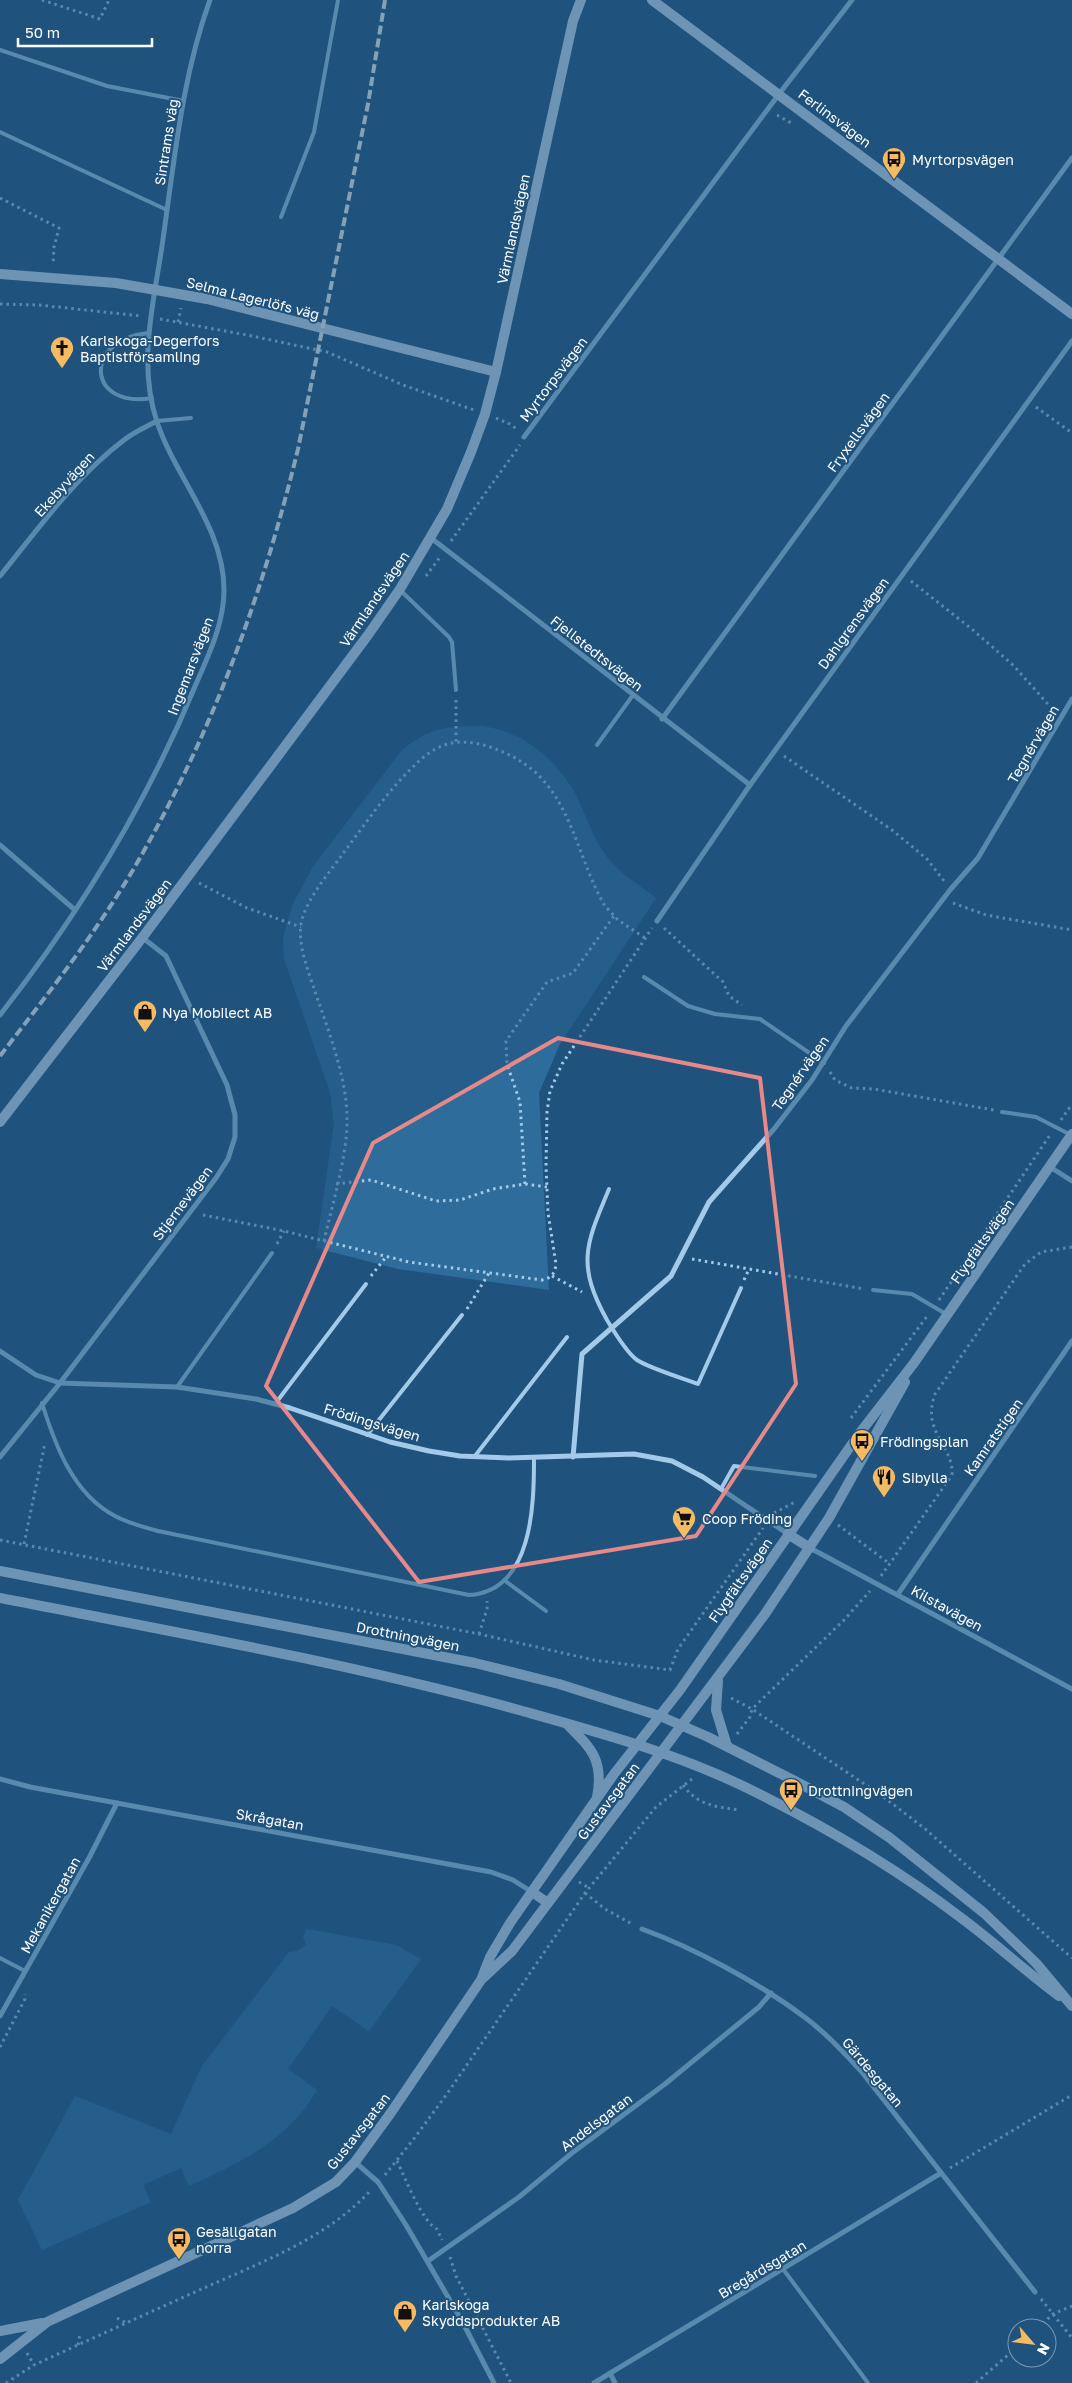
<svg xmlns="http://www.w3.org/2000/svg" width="1072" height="2383" font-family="'Golos Text',sans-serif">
<rect width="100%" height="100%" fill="#1f537e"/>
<g fill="#2e6c9b">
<path d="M482 726C525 732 557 760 577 797 586 815 592 836 604 853 617 872 638 884 656 898L560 1044 539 1093 549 1290 398 1269 316 1248 334 1124 330 1092 284 959 283 938 292 906 312 868 402 750C433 726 445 727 482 726Z"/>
<path d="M307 1929 396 1945 421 1959 369 2031 332 2006 288 2069 317 2090C289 2139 239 2164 189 2186L181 2168 143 2185 151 2202 42 2250 18 2200 75 2096 171 2134 202 2066 289 1952 297 1951 306 1945 303 1937Z"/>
</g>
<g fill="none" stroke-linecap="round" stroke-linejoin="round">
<g stroke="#a3cae8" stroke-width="3" stroke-dasharray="2.5 4" stroke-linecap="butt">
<polyline points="42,0 100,19 109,0"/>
<polyline points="777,115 793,124"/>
<polyline points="0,198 59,228 54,247 53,265"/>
<polyline points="0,304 39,305 141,316"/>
<polyline points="160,319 252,336 327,352 403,385 474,410"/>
<polyline points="178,322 181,308"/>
<polyline points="1036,407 1072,433"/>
<polyline points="496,418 512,425 517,430"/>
<polyline points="451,541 520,445"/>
<polyline points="426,576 440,557"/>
<polyline points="911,581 973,630 1014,666 1054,711"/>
<polyline points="456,700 456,742"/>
<polyline points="784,756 892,830 927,859 944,881"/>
<polyline points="199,883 247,908 301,927"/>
<polyline points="953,903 986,915 1072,930"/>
<polyline points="664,928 723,982 729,996 742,1005"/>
<polyline points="830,1072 835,1080 852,1088 874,1089 994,1110"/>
<polyline points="1061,1120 1072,1104"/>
<polyline points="336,1184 371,1180 436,1201 460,1200 493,1189 525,1184 547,1187"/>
<polyline points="525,1184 520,1102 507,1064 506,1041 547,982 573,973 614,916"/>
<path d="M203 1215 284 1231 409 1262 542 1280C551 1278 555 1274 556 1264L548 1213 546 1166 547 1112 550 1091 562 1064 652 928"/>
<path d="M324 1241C332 1206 348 1153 347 1118 347 1070 319 1008 305 961 301 946 298 931 303 916 311 894 328 874 342 855 365 824 388 790 416 764 425 755 436 747 448 744 472 737 507 751 526 765 572 797 578 861 605 906L618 920 645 938"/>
<polyline points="277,1244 284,1231"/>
<polyline points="692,1259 864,1289"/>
<polyline points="371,1276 386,1257"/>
<polyline points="552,1276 582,1292"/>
<polyline points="744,1280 749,1269"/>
<polyline points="939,1300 1050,1135"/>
<polyline points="467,1309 489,1273"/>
<polyline points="851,1418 928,1315"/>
<polyline points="774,1513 795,1502"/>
<polyline points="838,1525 890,1564"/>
<polyline points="0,1540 479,1634 594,1660 670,1670 678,1649 763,1528"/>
<polyline points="24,1544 45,1443"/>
<path d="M881 1576 952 1475C954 1445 921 1433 935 1394L1025 1264 1041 1252 1072 1247"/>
<polyline points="479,1634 487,1609 487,1601"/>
<polyline points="731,1698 752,1709 881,1795 924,1828 1072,1958"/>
<polyline points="737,1734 750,1717 752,1709 844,1620 870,1591"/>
<path d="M683 1785C697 1805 716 1807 740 1810"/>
<polyline points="579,1882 589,1888"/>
<polyline points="585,1893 605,1909 632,1924"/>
<polyline points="0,2047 25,1999 25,1994"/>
<path d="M397 2161C405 2177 422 2222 437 2229L442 2240"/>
<polyline points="950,2168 1072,2095"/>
<polyline points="385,2175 416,2136 449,2091 585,1893 656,1807 692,1779"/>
<polyline points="450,2257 456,2276 511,2383"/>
<polyline points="1041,2299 1072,2338"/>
<polyline points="117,2318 126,2323"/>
<polyline points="1038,2328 1053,2314 1072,2306"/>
<polyline points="78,2345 80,2334"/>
<polyline points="27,2353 34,2365"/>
<path d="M6 2383 34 2365C91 2339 148 2313 204 2288 262 2262 327 2238 370 2191"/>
<polyline points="976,2383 1017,2347"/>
</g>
<g stroke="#a3cae8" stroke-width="4">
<polyline points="0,50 107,86 184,101"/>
<polyline points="0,132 167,210"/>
<polyline points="281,217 314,132 338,0"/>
<path d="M148 333C81 341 88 409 152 398"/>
<polyline points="157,421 191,418"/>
<polyline points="401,591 449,637 452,642 456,690"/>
<polyline points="597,745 633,695"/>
<polyline points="644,977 688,1006 715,1014 760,1019 824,1063"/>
<polyline points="1002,1112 1036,1117 1069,1134"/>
<path d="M609 1189C586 1244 576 1264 607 1320 613 1330 627 1353 637 1360 649 1368 682 1378 698 1384L741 1288"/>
<polyline points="873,1290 912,1294 946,1314"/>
<polyline points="177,1387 272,1253"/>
<path d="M42 1403C55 1445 73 1494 115 1516 128 1523 143 1527 158 1531L469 1595C533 1591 534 1504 534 1458"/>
<polyline points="275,1404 366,1284"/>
<polyline points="367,1435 462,1315"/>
<polyline points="475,1456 567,1337"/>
<polyline points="721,1489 734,1466 815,1476"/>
<polyline points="504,1580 546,1611"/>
<polyline points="0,1958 25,1971"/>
<polyline points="783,2269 868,2383"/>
</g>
<g stroke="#a3cae8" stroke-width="5">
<polyline points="524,437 779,94 852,0"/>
<polyline points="431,538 750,785"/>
<path d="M0 576C38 529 75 477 124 440 134 432 146 427 157 421"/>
<polyline points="662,719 1072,158"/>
<polyline points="0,845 75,910"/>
<polyline points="657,921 750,785 1072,341"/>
<path d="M0 1015C79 914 147 803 196 684 209 654 224 623 224 590 224 527 176 479 157 422 136 359 156 295 164 232 175 154 183 74 210 0"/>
<polyline points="1050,1167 1072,1181"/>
<polyline points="0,1351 36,1375 60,1383 177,1387 256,1399 290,1408 390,1442 429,1451 460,1456 509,1458 634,1454 672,1461 703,1477 788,1534"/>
<polyline points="0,1457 60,1383 216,1178 228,1159 235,1137 235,1115 227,1085 166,956 143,938"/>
<polyline points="573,1457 582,1354 671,1276 709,1202 774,1129 812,1080 846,1026 950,890 978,858 1072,699"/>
<polyline points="810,1548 1072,1689"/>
<polyline points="898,1594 1072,1341"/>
<polyline points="0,1779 30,1787 491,1872 513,1880 532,1892"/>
<path d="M642 1929C694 1948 759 1983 803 2016 824 2031 843 2052 861 2071L1035 2292"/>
<polyline points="0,2016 89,1858 117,1803"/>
<polyline points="355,2162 378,2182 406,2225 462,2321 494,2383"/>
<polyline points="428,2261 519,2197 572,2153 665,2084 759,2007 771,1993"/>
<polyline points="610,2373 615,2383"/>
<polyline points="594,2383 941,2173"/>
</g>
<g stroke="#cde3f6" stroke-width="10">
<polyline points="652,0 1072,314"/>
<polyline points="0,274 116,283 207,299 496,372"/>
<polyline points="0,1122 142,938 368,635 400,589 447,509 471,452 485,414 496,372 573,21 581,0"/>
<polyline points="788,1534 810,1548"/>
<polyline points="0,1571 475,1663 559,1684 660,1716 708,1737 795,1781 844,1807 890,1838 984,1913 1036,1963 1072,2006"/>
<path d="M0 1598C174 1632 348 1663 519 1710 594 1731 672 1752 743 1786 819 1823 893 1866 960 1917 994 1942 1025 1971 1059 1996"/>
<polyline points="718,1681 716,1710 727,1746"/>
<path d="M567 1724C592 1749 604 1760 597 1798"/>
<polyline points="532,1892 548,1903"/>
<polyline points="483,1978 512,1951 765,1614 829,1518 905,1382"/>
<polyline points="0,2331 42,2323"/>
<polyline points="0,2359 47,2322 293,2208 336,2182 355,2162 390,2114 481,1980 490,1957 510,1923 614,1774 680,1690 859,1434 914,1363 1072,1134"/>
</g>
<path stroke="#fff" stroke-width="4" stroke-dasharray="9 4" stroke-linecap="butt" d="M0 1056C50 991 101 927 141 856 215 726 263 593 298 449L368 104 385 0"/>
</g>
<path d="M0 0H1072V2383H0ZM558 1038 760 1078 796 1384 696 1536 419 1582 266 1386 373 1143Z" fill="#1f537e" fill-opacity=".55" fill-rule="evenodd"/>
<path fill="none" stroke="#e88989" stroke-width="4" stroke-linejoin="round" d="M558 1038 760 1078 796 1384 696 1536 419 1582 266 1386 373 1143Z"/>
<defs>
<g id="bus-pin" transform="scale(1.25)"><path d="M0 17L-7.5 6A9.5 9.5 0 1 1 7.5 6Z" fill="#f6bb62" stroke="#1f537e"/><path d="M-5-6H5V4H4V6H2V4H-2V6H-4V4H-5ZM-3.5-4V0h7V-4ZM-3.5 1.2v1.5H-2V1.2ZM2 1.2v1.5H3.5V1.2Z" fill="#111"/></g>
<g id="church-pin" transform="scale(1.25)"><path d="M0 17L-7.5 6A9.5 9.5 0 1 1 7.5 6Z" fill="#f6bb62" stroke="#1f537e"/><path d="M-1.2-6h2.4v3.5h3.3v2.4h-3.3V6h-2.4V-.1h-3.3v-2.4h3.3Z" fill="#111"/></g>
<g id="shop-pin" transform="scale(1.25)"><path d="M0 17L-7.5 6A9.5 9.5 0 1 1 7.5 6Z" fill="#f6bb62" stroke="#1f537e"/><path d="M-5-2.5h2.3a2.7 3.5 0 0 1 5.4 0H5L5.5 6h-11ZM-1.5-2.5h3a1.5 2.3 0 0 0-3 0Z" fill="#111"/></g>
<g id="restaurant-pin" transform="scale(1.25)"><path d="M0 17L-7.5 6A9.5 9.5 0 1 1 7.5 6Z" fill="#f6bb62" stroke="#1f537e"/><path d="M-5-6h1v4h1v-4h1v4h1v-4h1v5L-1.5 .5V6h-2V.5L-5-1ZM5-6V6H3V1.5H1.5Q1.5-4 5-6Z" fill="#111"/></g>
<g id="supermarket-pin" transform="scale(1.25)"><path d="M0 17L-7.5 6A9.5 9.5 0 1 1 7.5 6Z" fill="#f6bb62" stroke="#1f537e"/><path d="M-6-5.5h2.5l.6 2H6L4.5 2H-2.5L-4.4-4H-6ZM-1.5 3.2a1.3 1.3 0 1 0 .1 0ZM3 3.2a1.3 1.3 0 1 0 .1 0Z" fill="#111"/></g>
</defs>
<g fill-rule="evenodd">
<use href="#bus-pin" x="894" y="159"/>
<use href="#church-pin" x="62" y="348"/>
<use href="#shop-pin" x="145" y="1012"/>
<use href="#bus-pin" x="862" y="1441"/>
<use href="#restaurant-pin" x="884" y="1477"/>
<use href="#supermarket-pin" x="684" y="1518"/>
<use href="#bus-pin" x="791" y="1790"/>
<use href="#bus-pin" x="179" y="2239"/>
<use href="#shop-pin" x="405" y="2312"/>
</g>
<g text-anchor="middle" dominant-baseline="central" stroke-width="4" stroke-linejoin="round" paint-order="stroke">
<g font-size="14" fill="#fff" stroke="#1f537e">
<text transform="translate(835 118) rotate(37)">Ferlinsvägen</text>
<text transform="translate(166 142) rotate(-81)">Sintrams väg</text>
<text transform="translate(513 229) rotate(-78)">Värmlandsvägen</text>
<text transform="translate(253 298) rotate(14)">Selma Lagerlöfs väg</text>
<text transform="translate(553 379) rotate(-53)">Myrtorpsvägen</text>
<text transform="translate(858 432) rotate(-54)">Fryxellsvägen</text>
<text transform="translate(64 484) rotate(-48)">Ekebyvägen</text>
<text transform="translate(374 599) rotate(-56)">Värmlandsvägen</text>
<text transform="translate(853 623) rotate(-54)">Dahlgrensvägen</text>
<text transform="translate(597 653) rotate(38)">Fjellstedtsvägen</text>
<text transform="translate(190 666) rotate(-69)">Ingemarsvägen</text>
<text transform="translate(1033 744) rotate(-60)">Tegnérvägen</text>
<text transform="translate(134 925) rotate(-53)">Värmlandsvägen</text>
<text transform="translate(800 1073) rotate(-55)">Tegnérvägen</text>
<text transform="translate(182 1203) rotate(-53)">Stjernevägen</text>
<text transform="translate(982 1241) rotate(-55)">Flygfältsvägen</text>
<text transform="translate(372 1422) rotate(17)">Frödingsvägen</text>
<text transform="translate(993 1437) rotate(-55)">Kamratstigen</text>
<text transform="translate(740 1580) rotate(-55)">Flygfältsvägen</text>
<text transform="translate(947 1608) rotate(29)">Kilstavägen</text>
<text transform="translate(408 1636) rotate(11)">Drottningvägen</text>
<text transform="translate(608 1801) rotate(-53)">Gustavsgatan</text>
<text transform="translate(270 1819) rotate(10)">Skrågatan</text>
<text transform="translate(50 1905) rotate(-61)">Mekanikergatan</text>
<text transform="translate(873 2072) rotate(50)">Gärdesgatan</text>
<text transform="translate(596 2122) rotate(-37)">Andelsgatan</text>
<text transform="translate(358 2131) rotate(-52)">Gustavsgatan</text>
<text transform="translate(762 2269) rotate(-31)">Bregårdsgatan</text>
</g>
<g font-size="14" fill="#fff" stroke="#1f537e" text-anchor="start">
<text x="912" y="159">Myrtorpsvägen</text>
<text x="80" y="340">Karlskoga-Degerfors<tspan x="80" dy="16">Baptistförsamling</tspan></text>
<text x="162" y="1012">Nya Mobilect AB</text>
<text x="880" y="1441">Frödingsplan</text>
<text x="902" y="1477">Sibylla</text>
<text x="702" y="1518">Coop Fröding</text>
<text x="808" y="1790">Drottningvägen</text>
<text x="196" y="2231">Gesällgatan<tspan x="196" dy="16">norra</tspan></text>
<text x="422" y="2304">Karlskoga<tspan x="422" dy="16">Skyddsprodukter AB</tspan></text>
</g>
</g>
<g transform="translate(1032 2343) rotate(118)"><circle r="24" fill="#1f537e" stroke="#7998b2"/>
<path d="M0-4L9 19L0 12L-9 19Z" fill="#f6bb62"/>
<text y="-8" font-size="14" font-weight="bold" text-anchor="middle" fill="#ffffff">N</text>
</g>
<path d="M18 38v8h134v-8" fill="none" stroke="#ffffff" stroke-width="2.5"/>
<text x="25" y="38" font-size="15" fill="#ffffff" stroke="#1f537e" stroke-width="4" paint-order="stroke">50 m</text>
</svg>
